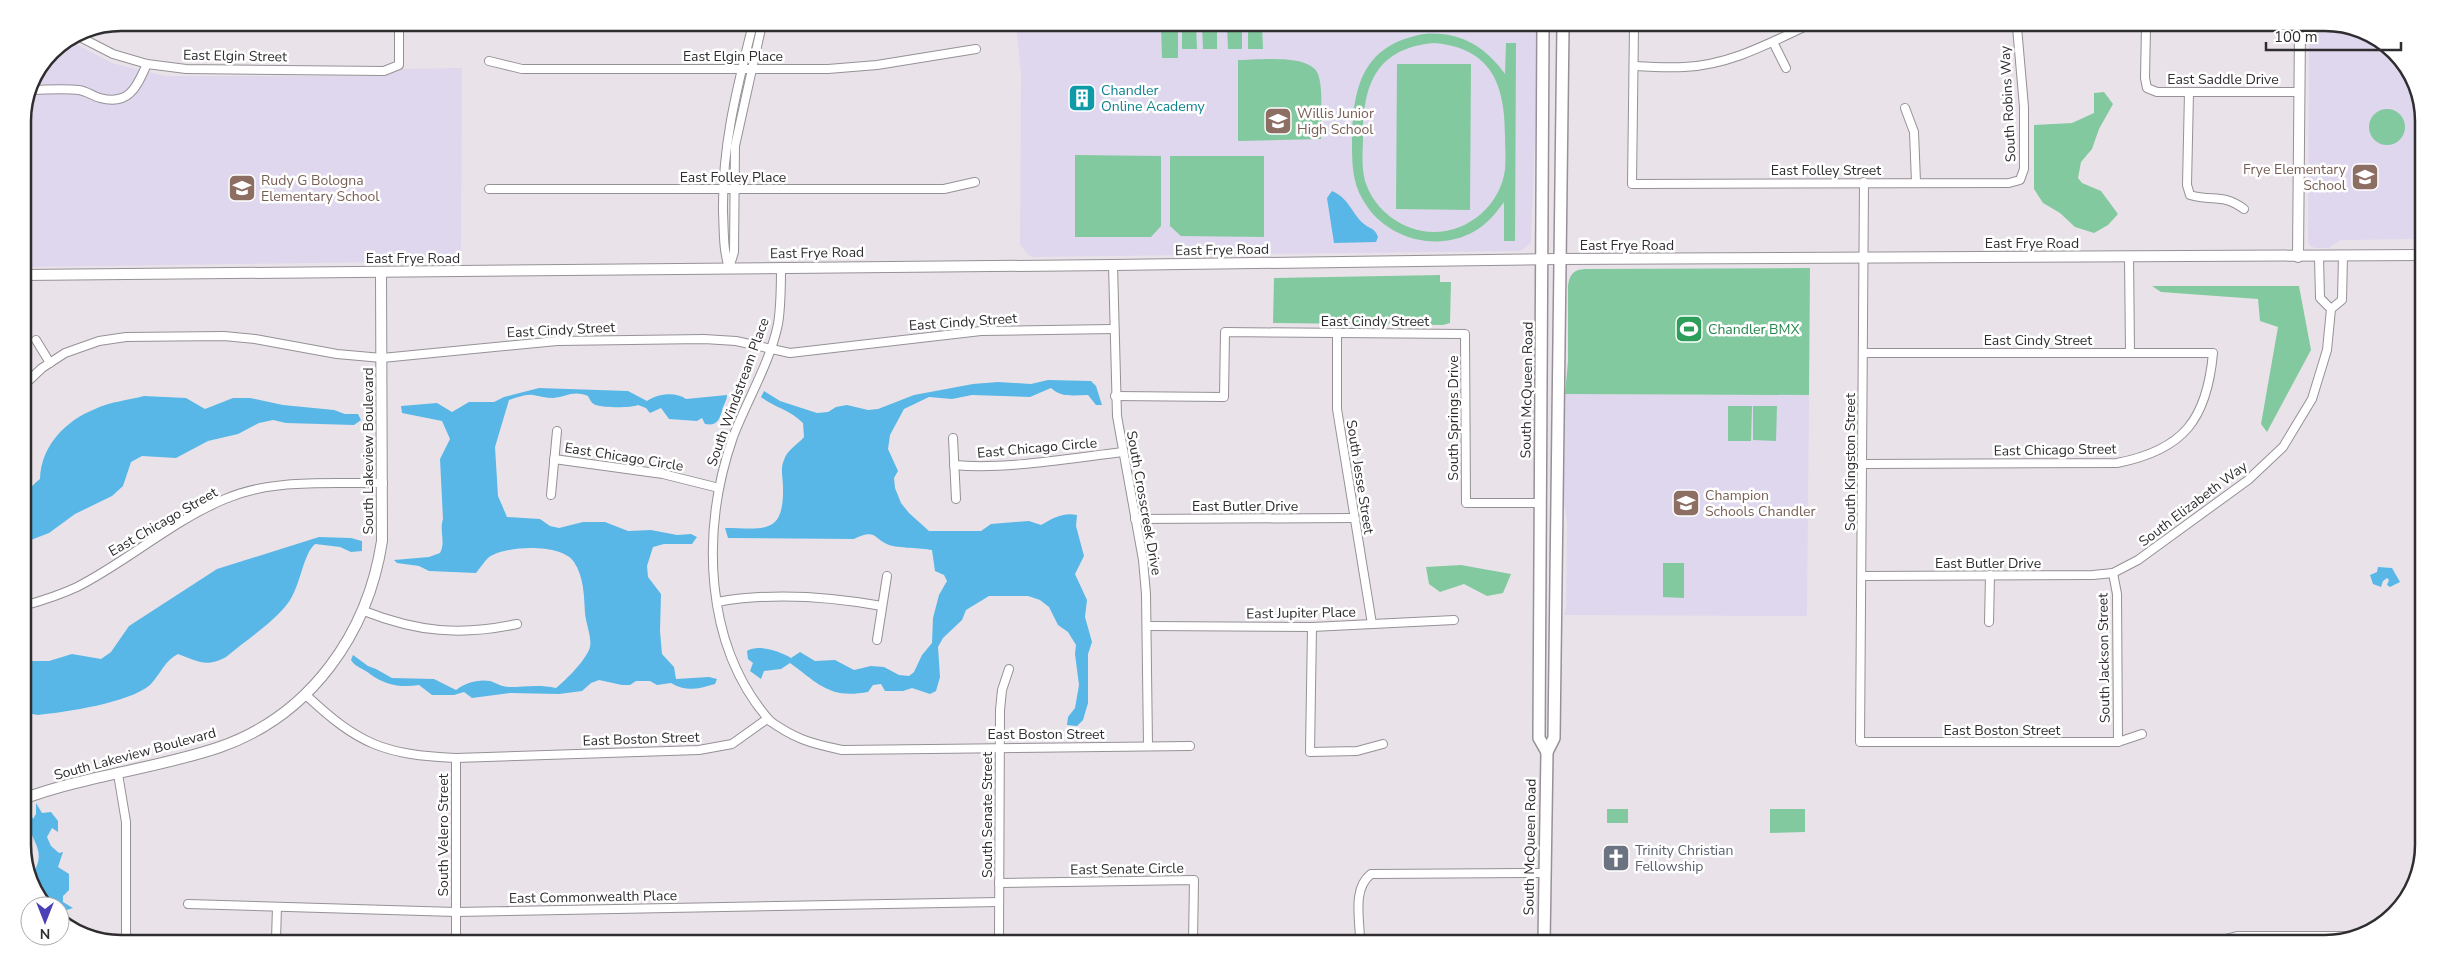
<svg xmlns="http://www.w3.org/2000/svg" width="2446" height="966" font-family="'Nunito Sans',sans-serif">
<rect width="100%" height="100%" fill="#e9e3e9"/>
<g fill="#ded7ed">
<polygon points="1016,25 1539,26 1531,243 1521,251 1033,257 1028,255 1020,244 1021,74"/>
<polygon points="2309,28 2357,28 2403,62 2423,115 2422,239 2340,240 2329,248 2315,248 2310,246 2308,241"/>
<polygon points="68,40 112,63 165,76 386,76 401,69 462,68 461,261 23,267 23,115 30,83 52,51"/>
<polygon points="1565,394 1809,395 1807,616 1564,615 1566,607 1567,522 1561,485"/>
</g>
<g fill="#83c99f" fill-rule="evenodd">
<polygon points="1161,25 1178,25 1178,58 1162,58"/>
<polygon points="1182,25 1196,25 1197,49 1182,49"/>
<polygon points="1202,25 1217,25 1217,49 1203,49"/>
<polygon points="1227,25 1242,25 1242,49 1228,49"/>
<polygon points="1248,25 1262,25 1263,49 1248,49"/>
<path d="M1424 34C1459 31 1485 46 1505 74L1506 43H1516L1515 241H1504V202C1496 213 1488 223 1475 231 1437 253 1385 239 1363 200 1352 182 1352 162 1352 141 1353 87 1362 45 1424 34ZM1434 43C1492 48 1505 85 1505 136 1505 147 1506 159 1505 170 1500 205 1469 232 1434 232 1403 232 1374 210 1365 181 1361 166 1363 150 1363 135 1363 84 1377 48 1434 43Z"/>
<path d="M1238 60C1256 60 1310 53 1318 74 1324 90 1320 121 1321 139L1238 141Z"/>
<polygon points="1397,64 1471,64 1470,210 1396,209"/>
<polygon points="2104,92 2113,104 2099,129 2092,149 2081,162 2078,178 2082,183 2101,191 2118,214 2108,225 2094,233 2075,227 2060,213 2043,203 2034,189 2034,125 2072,123 2094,113 2094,93"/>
<circle cx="2387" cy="127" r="18"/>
<polygon points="1075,155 1161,156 1161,226 1151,237 1075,237"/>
<polygon points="1170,156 1264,156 1264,237 1181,236 1170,226"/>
<path d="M1810 268 1809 395 1565 394 1568 361V286C1570 273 1574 269 1588 269Z"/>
<polygon points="1440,275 1440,282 1451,282 1450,323 1443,325 1273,323 1274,278"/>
<polygon points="2152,286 2299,286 2311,350 2267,432 2261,424 2278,327 2260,321 2258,299 2161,292"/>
<polygon points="1728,406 1752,406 1751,441 1728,441"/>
<polygon points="1753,406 1777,406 1776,441 1753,440"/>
<polygon points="1663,563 1684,563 1684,598 1663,597"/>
<polygon points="1461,565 1511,574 1503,593 1487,596 1464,584 1440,592 1429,584 1426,567"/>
<rect x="1607" y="809" width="21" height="14"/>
<polygon points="1770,809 1805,809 1805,832 1770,833"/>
</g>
<g fill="#58b7e6">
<path d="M1332 191C1350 199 1351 213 1364 224 1370 229 1375 228 1378 237L1376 242 1334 243 1327 198Z"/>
<path d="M1048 380 1091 381 1096 386 1102 405H1096L1088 395C1074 395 1061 398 1051 388L1030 397 972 395 952 399 929 397 904 409 890 435 888 449 898 471 894 478 895 488 901 503 909 513 929 531H981L991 524 1029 521 1041 525C1053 518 1063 512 1077 515L1076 526 1084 556 1075 574 1087 600 1085 617 1092 642 1088 654V703L1083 720 1077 726 1067 725 1068 717 1075 708 1079 685 1075 654 1076 645 1068 632 1058 625 1049 607 1040 600 1028 596H989L966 610 962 620 943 638 938 647 940 677 936 691 930 694 912 688 903 691H885L881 684 873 685 868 692C829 699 819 684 790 663L781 669 764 671 761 679 750 671 753 663 748 659 747 651C758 644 780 651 791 658L800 652 815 661 835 660 854 670 871 666 884 667 899 675 909 676 914 672 922 655 932 643 933 618 939 595 947 581 944 575 935 571 932 550C921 548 898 548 889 545 873 539 877 528 854 539L728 538 725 528C764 528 784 536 783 487 783 478 780 468 784 460 787 450 797 445 804 437L803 423C789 409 775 408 761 397L764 391 780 401 817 413 828 412 836 407 847 405 868 410 878 409 914 395 973 384 998 382 1031 384Z"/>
<path d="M539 388 628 391 647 401C657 394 675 391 686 399L727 395C727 401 723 405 722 411 719 420 717 426 705 424L702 418 697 421 669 419 661 408 650 413 646 408 638 405C632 408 604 408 596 405 592 404 590 400 588 396 572 390 567 397 553 398 546 398 540 396 533 395 525 394 516 398 509 400L495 447 498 496 507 517 540 519 550 526 559 528 583 522H605L628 531 651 530 677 535 691 534 697 537 692 544H664L653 547 647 566 648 577 661 594 660 631 662 654 674 667 676 679 709 677 717 679 715 684C698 689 686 692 671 683L657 685 650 681H636L630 685H622L599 680 591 683 582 691 559 694 510 693 472 698 464 692 454 695H432L419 685C401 688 385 685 370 674 363 668 356 668 351 660L353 655 368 666 376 669 392 678 434 679 456 690C465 683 478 679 490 681 496 683 502 687 509 687 525 687 539 684 556 688 566 680 587 659 590 647 592 638 586 624 585 613 584 596 584 577 574 562 562 543 504 545 488 558 484 562 480 568 476 573L429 571 419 566 397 563 394 560 429 557 440 553C446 542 439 531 443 519L440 459 450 439 442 421 402 413 401 406 437 403 452 412 469 402H494L504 397Z"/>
<path d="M144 396 186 398 205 409 233 398H250L283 405 334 410 345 414H358L361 420 354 425 286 423 273 420 259 423 238 434 208 441 176 458 142 456 131 462 123 486 112 496 75 514 49 533 23 543C23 518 18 495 40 479 41 446 65 421 95 409 110 402 128 400 144 396Z"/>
<path d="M319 537 351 538 362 541V551L351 552 340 547 315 544C303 554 300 588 288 603 272 624 246 640 226 657 205 668 198 661 178 654 165 660 160 675 150 685 129 703 66 712 38 715L32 714C24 703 25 691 30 679L23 674V661H49L72 654 101 659 111 652 129 626 217 569Z"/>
<polygon points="2378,567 2392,568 2400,582 2390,587 2387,585 2389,580 2387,578 2383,581 2381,587 2373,584 2370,575 2377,572"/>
<path d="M36 803 42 813 51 812 58 821V832L52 828 47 837 51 846 59 853 63 852 58 867 69 874V890L63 896V902L73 908 67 910 65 921 60 917V906L43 905 30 871 35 870C44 853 35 844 29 828 27 824 24 824 23 819H29V810L33 819 36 814Z"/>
</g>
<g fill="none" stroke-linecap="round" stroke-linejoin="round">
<g stroke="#969197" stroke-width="10">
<g id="minor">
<polyline points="1634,26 1632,184 2009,183 2020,180 2024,169 2024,107 2017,27"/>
<polyline points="2146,27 2145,78 2147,88 2157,92 2300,92"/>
<polyline points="76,35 113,54 147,64 186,69 384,71 399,65 399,23"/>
<polyline points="1773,42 1786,68"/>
<polyline points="489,61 522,69 828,69 877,65 976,49"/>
<path d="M1634 66C1651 67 1668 68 1684 67 1728 65 1766 45 1804 27"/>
<path d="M29 90C45 90 62 88 79 90 86 91 93 96 100 98 130 106 137 86 147 64"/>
<path d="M2189 92 2187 185 2190 195C2213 202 2222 193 2244 209"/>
<polyline points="1905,108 1914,132 1916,182"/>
<polyline points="1864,182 1860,742 2118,742 2142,734"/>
<polyline points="489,189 944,189 975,182"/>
<polyline points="2129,256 2130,352"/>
<polyline points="2319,257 2320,298 2331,309"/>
<polyline points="1113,265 1117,416 1143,560 1146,594 1148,746"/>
<path d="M729 268C723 249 724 231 723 212 722 145 737 88 753 24"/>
<polyline points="729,268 734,252 735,146 762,24"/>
<polyline points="1337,333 1337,409 1372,624"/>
<polyline points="36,340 50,363"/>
<polyline points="23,386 42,368 65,353 99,341 126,337 224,336 255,339 337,354 382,358 557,341 704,339 736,341 790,353 981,331 1114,329"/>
<polyline points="1115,396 1224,397 1225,332 1465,334 1466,503 1541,503"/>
<polyline points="953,438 956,499"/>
<polyline points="554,459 663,474 719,488"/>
<path d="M1862 464 2117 463C2184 450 2207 419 2213 353H1864"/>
<path d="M954 465C1005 470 1072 458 1123 452"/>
<polyline points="551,495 557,431"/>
<polyline points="1135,519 1354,518"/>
<polyline points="2113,573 2117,594 2118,742"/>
<polyline points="1862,576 2093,575 2113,573 2138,560 2248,480 2283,447 2312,399 2327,350 2331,309 2342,300 2343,256"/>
<path d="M717 602C773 592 827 596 882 606"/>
<path d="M23 606C41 601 60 595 77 587 128 561 172 521 225 499 274 478 331 484 383 483"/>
<path d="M364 611C417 632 461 636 517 624"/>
<polyline points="1989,622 1990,575"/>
<polyline points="1147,626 1312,627 1454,620"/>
<polyline points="1312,627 1310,752 1357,751 1383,744"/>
<polyline points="877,640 887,576"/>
<path d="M306 695C358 744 384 755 456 758L699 750 732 744 767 719C795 739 809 743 842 750L1190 746"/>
<path d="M770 721C703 645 701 529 733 437 747 400 770 363 778 324 781 306 781 286 781 267"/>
<polyline points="118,774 126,822 126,938"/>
<polyline points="999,883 1194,880 1193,941"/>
<polyline points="188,904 456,912 999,902"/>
<polyline points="276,939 277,907"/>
<polyline points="456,939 456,758"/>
<polyline points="999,940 1000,710 1002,690 1009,669"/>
<path d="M1360 941C1360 919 1352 889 1371 874L1545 873"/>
<polyline points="2210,943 2237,936 2348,936"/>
</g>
</g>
<g stroke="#969197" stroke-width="12">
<g id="tertiary">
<polyline points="2298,257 2300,28"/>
<polyline points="23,275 1113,265 1559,259 2422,255"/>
<path d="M23 799C87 775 156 769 220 747 311 715 368 633 382 541L381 272"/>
</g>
</g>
<g stroke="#969197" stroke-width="14">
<g id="secondary">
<polyline points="1543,26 1539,738 1547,752"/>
<polyline points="1544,942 1547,752 1554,738 1563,26"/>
</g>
</g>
<use href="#minor" stroke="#fff" stroke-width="8"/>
<use href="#tertiary" stroke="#fff" stroke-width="10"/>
<use href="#secondary" stroke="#fff" stroke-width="11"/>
</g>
<defs>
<g id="building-square" transform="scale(1.4375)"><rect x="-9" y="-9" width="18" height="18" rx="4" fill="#0f9aa8" stroke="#fff"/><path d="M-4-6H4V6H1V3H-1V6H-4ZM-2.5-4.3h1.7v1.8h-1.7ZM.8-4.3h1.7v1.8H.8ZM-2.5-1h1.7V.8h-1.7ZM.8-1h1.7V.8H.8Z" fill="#fff"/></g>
<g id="school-square" transform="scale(1.4375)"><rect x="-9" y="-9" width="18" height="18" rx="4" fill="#8d6e63" stroke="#fff"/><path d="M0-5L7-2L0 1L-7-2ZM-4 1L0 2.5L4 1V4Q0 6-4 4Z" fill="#fff"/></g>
<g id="stadium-square" transform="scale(1.4375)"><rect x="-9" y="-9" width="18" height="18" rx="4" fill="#2e9e5b" stroke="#fff"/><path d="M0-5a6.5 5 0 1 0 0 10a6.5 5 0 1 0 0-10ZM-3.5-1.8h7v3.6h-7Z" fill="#fff"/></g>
<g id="church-square" transform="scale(1.4375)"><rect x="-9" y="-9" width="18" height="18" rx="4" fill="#6b7280" stroke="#fff"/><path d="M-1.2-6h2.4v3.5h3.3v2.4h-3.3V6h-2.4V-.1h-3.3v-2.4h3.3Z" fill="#fff"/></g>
</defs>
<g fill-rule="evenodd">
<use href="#building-square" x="1082" y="98"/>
<use href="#school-square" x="1278" y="121"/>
<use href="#school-square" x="2365" y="177"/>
<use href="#school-square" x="242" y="188"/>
<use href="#stadium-square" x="1689" y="329"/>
<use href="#school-square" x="1686" y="503"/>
<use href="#church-square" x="1616" y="858"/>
</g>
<g text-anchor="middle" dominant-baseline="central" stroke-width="5" stroke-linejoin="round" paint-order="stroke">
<g font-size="14" fill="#2f2d2f" stroke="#fff">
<text transform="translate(235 56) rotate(1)">East Elgin Street</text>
<text x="733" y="56">East Elgin Place</text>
<text x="2223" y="79">East Saddle Drive</text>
<text transform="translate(2008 104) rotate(-93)">South Robins Way</text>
<text x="1826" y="170">East Folley Street</text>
<text x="733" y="177">East Folley Place</text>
<text x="2032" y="243">East Frye Road</text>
<text x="1627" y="245">East Frye Road</text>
<text transform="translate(1222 250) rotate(-1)">East Frye Road</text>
<text transform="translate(817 253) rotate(-1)">East Frye Road</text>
<text x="413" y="258">East Frye Road</text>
<text x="1375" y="321">East Cindy Street</text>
<text transform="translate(963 322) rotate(-4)">East Cindy Street</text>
<text transform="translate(561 330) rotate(-3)">East Cindy Street</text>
<text x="2038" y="340">East Cindy Street</text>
<text transform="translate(1527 390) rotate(-89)">South McQueen Road</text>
<text transform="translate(738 392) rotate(-70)">South Windstream Place</text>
<text transform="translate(1453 418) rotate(-90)">South Springs Drive</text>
<text transform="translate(1037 448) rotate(-5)">East Chicago Circle</text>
<text transform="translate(2055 450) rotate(-1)">East Chicago Street</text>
<text transform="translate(368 451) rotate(-90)">South Lakeview Boulevard</text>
<text transform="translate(624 457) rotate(9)">East Chicago Circle</text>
<text transform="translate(1850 462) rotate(-90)">South Kingston Street</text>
<text transform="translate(1360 477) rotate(81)">South Jesse Street</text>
<text transform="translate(1144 503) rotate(80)">South Crosscreek Drive</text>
<text transform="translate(2193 504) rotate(-37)">South Elizabeth Way</text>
<text x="1245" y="506">East Butler Drive</text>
<text transform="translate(163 522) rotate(-30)">East Chicago Street</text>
<text x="1988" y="563">East Butler Drive</text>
<text transform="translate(1301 613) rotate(-1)">East Jupiter Place</text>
<text transform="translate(2104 658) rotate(-91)">South Jackson Street</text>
<text x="2002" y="730">East Boston Street</text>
<text x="1046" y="734">East Boston Street</text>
<text transform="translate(641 739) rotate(-2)">East Boston Street</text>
<text transform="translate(135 754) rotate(-15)">South Lakeview Boulevard</text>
<text transform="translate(987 815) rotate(-90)">South Senate Street</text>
<text transform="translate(443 835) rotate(-90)">South Velero Street</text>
<text transform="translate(1530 847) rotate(-89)">South McQueen Road</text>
<text transform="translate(1127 869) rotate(-1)">East Senate Circle</text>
<text transform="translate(593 897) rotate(-1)">East Commonwealth Place</text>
</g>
<g font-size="14" fill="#0d838f" stroke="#fff" text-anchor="start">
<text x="1101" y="90">Chandler<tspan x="1101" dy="16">Online Academy</tspan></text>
</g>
<g font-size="14" fill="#785e54" stroke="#fff" text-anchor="start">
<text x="1297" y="113">Willis Junior<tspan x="1297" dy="16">High School</tspan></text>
<text x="2346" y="169" text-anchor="end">Frye Elementary<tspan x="2346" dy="16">School</tspan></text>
<text x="261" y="180">Rudy G Bologna<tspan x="261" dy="16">Elementary School</tspan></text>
<text x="1705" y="495">Champion<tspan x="1705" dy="16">Schools Chandler</tspan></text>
</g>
<g font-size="14" fill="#27864d" stroke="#fff" text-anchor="start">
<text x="1708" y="329">Chandler BMX</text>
</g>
<g font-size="14" fill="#5b616d" stroke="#fff" text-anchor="start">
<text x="1635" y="850">Trinity Christian<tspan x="1635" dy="16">Fellowship</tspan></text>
</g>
</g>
<path d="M0 0H2446V966H0ZM121 31H2325A90 90 0 0 1 2415 121V845A90 90 0 0 1 2325 935H121A90 90 0 0 1 31 845V121A90 90 0 0 1 121 31Z" fill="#fff" fill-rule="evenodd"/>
<path fill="none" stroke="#2f2d2f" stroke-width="2.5" d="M121 31H2325A90 90 0 0 1 2415 121V845A90 90 0 0 1 2325 935H121A90 90 0 0 1 31 845V121A90 90 0 0 1 121 31Z"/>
<g transform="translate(45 921) rotate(180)"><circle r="24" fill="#ffffff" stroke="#acabac"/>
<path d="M0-4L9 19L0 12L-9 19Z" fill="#4a41b7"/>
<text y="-8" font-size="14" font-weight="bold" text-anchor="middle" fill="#2f2d2f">N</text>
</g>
<path d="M2266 42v8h135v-8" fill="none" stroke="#2f2d2f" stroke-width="2.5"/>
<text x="2274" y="42" font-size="15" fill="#2f2d2f" stroke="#ffffff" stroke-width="4" paint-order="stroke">100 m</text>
</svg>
